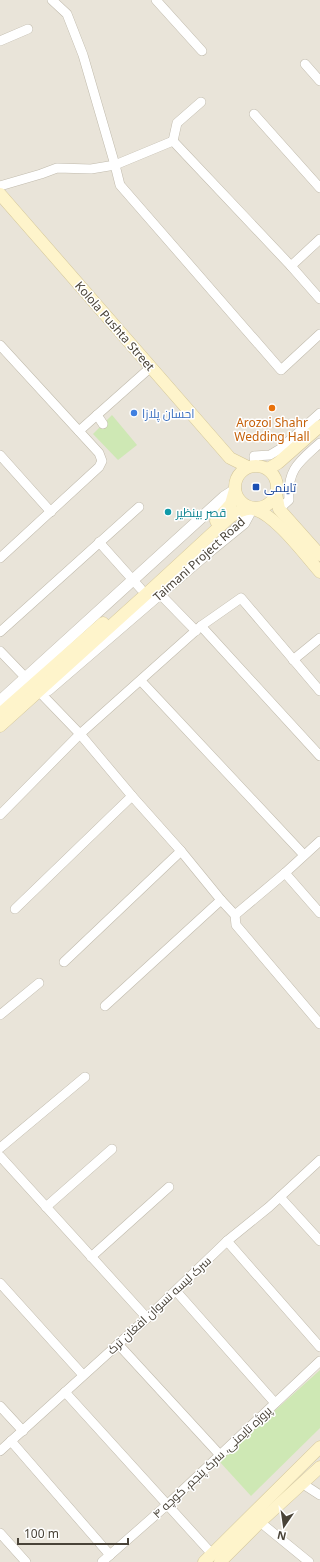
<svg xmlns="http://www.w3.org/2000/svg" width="320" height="1562" font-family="'Noto Sans',Cairo,sans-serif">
<rect width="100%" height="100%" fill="#f5f2ea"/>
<rect fill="#e9e4d9" x="0" y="0" width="320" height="1562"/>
<g fill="#cee8b4">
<polygon points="112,415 137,445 118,460 93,434"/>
<polygon points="320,1370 320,1428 251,1496 219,1461"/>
</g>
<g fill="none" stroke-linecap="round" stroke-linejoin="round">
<g stroke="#c1bbad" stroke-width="10">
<g id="minor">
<polyline points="52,0 67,14 83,55 115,165 120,185 281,370 320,334"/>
<polyline points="156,0 202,51"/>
<polyline points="0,41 28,29"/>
<polyline points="305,64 320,81"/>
<polyline points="201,102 177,123 173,141 291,266 320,299"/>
<polyline points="254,114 320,188"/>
<polyline points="0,186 41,174 57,168 91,169 115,165 173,141"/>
<polyline points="291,266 320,239"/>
<polyline points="0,345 99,453 102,461 99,467 0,558"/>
<polyline points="97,415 103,424"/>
<polyline points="79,431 151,367"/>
<polyline points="0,455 51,512"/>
<polyline points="255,465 254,456 270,455 280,449 320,413"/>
<path d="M279 509 289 500C287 469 299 462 320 443"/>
<polyline points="99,542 141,589"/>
<polyline points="155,589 196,631"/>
<polyline points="201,626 320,756"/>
<polyline points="0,632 139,507"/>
<polyline points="0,651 80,734 132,796 181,851 221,900 235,915 236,925 320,1024"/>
<polyline points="293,660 320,638"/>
<polyline points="141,681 304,855"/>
<polyline points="0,815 80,734 201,626 241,598 320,691"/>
<polyline points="285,873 320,913"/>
<polyline points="15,909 132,796"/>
<polyline points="235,915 285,873 320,841"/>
<polyline points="64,962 181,851"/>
<polyline points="105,1006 221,900"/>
<polyline points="0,1015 39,983"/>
<polyline points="0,1148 85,1077"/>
<polyline points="0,1156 147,1318"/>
<polyline points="280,1197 320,1241"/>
<polyline points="46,1207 112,1149"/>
<polyline points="227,1241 320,1347"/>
<polyline points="91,1257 169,1187"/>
<polyline points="0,1283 83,1375"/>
<polyline points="176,1291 275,1403"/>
<polyline points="118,1344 220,1455"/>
<polyline points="65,1392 212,1554"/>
<polyline points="0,1406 23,1431"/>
<polyline points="11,1441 110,1555"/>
<polyline points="0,1451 147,1318 227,1241 269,1207 320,1160"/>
<polyline points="303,1484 320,1495"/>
<polyline points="260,1522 309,1562"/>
<polyline points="0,1533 26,1562"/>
<polyline points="102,1562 168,1504 320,1361"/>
</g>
</g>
<g stroke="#c1bbad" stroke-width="12">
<g id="tertiary">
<polyline points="48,690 212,549 244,523 252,508"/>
<polyline points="0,701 224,497 235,490"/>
</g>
</g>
<g stroke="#d4c79a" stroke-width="13">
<g id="secondary">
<polyline points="0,194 230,458 248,467"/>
<circle cx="256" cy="487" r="21"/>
<polyline points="268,469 278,463 320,426"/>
<polyline points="276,494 279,509 320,555"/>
<polyline points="216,521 231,504 235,490"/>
<polyline points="0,714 103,623"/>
<path d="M0 726 154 587 230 517C236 513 245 507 253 509 274 513 305 555 320 572"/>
<polyline points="204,1562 320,1447"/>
<polyline points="220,1562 260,1522 320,1467"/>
</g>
</g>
<use href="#minor" stroke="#fff" stroke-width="9"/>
<use href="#tertiary" stroke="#fff" stroke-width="11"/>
<use href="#secondary" stroke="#fef4cb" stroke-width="12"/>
</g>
<circle fill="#e8710a" stroke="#fff" stroke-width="1.5" cx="272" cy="408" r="4"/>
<circle fill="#3f7fe0" stroke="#fff" stroke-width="1.5" cx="134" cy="413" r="4"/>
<rect fill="#1a4fb4" stroke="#fff" stroke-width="1.5" x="252" y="483" width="8" height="8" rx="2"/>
<circle fill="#0f9aa8" stroke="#fff" stroke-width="1.5" cx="168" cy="512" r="4"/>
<g text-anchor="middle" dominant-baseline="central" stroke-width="3" stroke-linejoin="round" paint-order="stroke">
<g font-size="12" fill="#494338" stroke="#fff">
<text transform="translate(115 326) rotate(49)">Kolola Pushta Street</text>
<text transform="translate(199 559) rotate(-42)">Taimani Project Road</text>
<text transform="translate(159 1305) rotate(-43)">سرک لیسه نسوان افغان‌ ترک</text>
<text transform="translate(212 1462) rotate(-43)">پروژه تایمنی، سرک پنجم، کوچه ۴</text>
</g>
<g font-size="12" fill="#366cbe" stroke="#fff" text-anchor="start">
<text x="142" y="413">احسان پلازا</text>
</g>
<g font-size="12" fill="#c56008" stroke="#fff">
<text x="272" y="422">Arozoi Shahr<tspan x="272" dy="14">Wedding Hall</tspan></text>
</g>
<g font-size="12" fill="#164399" stroke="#fff" text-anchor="start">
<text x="264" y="487">تاینمی</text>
</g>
<g font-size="12" fill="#0d838f" stroke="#fff" text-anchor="start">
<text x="176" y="512">قصر بینظیر</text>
</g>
</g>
<g transform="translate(284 1526) rotate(193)" stroke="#ffffff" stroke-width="3" paint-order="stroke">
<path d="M0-3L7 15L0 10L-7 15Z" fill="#494338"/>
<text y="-6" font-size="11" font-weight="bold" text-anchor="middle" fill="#494338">N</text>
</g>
<path d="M18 1538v6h110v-6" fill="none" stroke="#494338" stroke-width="2"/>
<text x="24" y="1538" font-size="12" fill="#494338" stroke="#ffffff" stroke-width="3" paint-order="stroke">100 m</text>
</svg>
